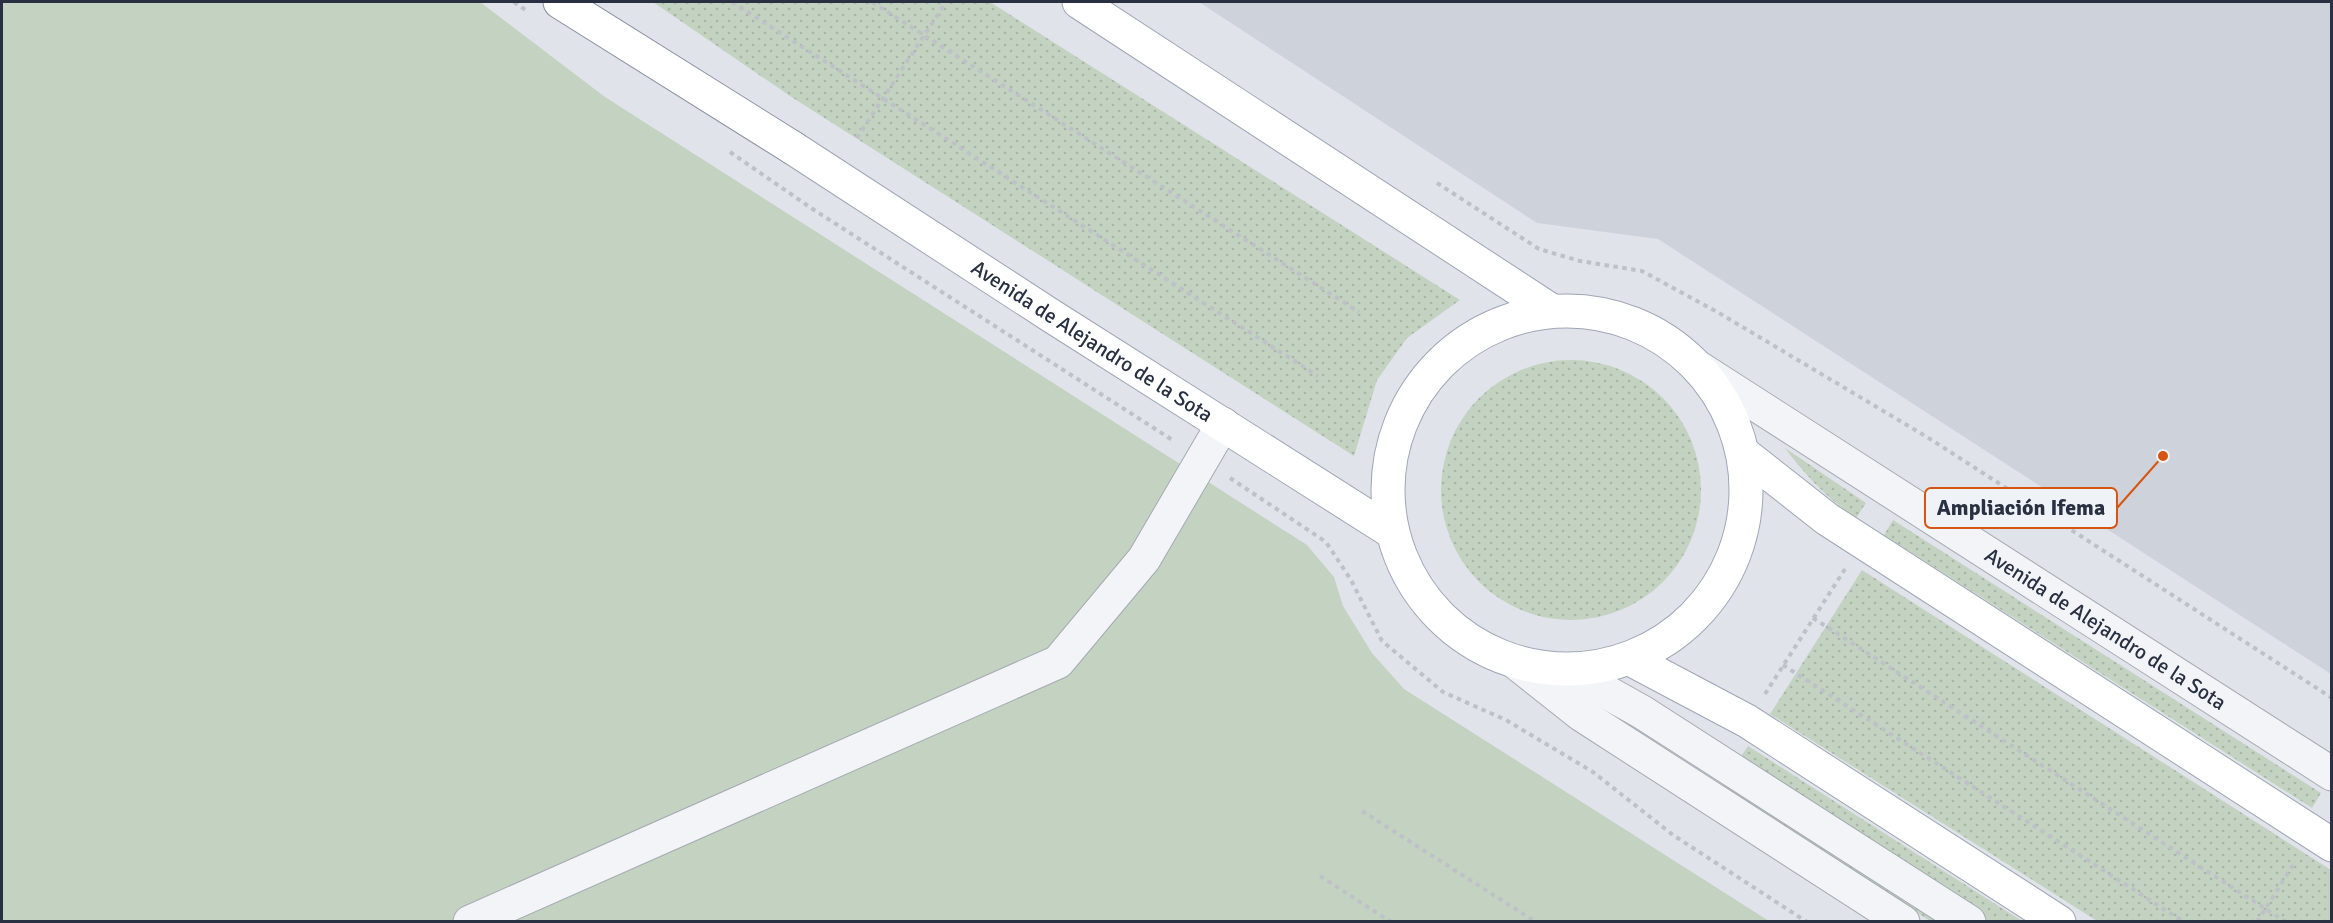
<svg xmlns="http://www.w3.org/2000/svg" width="2333" height="923" font-family="Signika,sans-serif">
<defs>
<pattern id="green-dots" width="8" height="8" patternUnits="userSpaceOnUse" patternTransform="scale(1.5)"><rect width="8" height="8" fill="#c4d3c1"/><path d="M2 2h.1M6 6h.1" fill="none" stroke="#a8b5a7" stroke-width="1.8" stroke-linecap="round"/></pattern>
</defs>
<rect width="100%" height="100%" fill="#e0e3e9"/>
<polygon fill="#ced2db" points="1199,2 2331,2 2331,674 1658,239 1537,223"/>
<g fill="url(#green-dots)">
<polygon points="653,2 990,2 1460,300 1407,338 1377,380 1354,456 790,96"/>
<circle cx="1571" cy="490" r="130"/>
<path d="M1785 448 1866 503 1856 518C1827 498 1806 476 1785 448Z"/>
<polygon points="1893,520 2321,793 2312,808 1884,535"/>
<polygon points="1862,570 2331,870 2331,921 2097,921 1770,714"/>
<polygon points="1748,746 2022,921 1988,921 1738,761"/>
<polygon points="1727,779 1949,921 1930,921 1722,787"/>
</g>
<polygon fill="#c4d3c1" points="2,2 480,2 605,97 1307,545 1334,577 1343,606 1372,653 1404,689 1769,921 2,922"/>
<g fill="none" stroke-linecap="round" stroke-linejoin="round">
<g stroke="#a5aab3" stroke-width="35">
<g id="minor">
<path id="s1" d="M1699 368 2332 774"/>
<polyline points="1515,662 1582,715 1903,922"/>
<polyline points="1567,670 1642,712 1969,922"/>
<polyline points="470,922 1058,662 1144,559 1223,424"/>
</g>
</g>
<g stroke="#9fa6b5" stroke-width="35">
<g id="major">
<polyline points="1079,2 1552,311"/>
<path id="s2" d="M793 148 1050 315 1392 532"/>
<circle cx="1567" cy="490" r="179"/>
<polyline points="1743,453 1827,519 2332,845"/>
<polyline points="1630,659 1747,721 2059,922"/>
</g>
</g>
<g stroke="#878fa0" stroke-width="35">
<polyline id="highway" points="560,2 793,148"/>
</g>
<g stroke="#bec1c8" stroke-width="4" stroke-dasharray="4.5 4.5" stroke-linecap="butt">
<polyline points="514,2 527,11"/>
<polyline points="732,2 1318,376"/>
<polyline points="872,2 1359,312"/>
<polyline points="857,138 946,2"/>
<polyline points="730,152 811,208 1174,441"/>
<polyline points="1437,183 1539,249 1580,261 1642,271 1719,313 1927,437 2332,698"/>
<polyline points="1230,478 1326,542 1351,580 1382,641 1443,692 1506,720 1593,772 1673,835 1807,922"/>
<polyline points="1813,618 2286,922"/>
<polyline points="1783,665 2184,922"/>
<polyline points="1765,694 1845,569"/>
<polyline points="1362,811 1536,922"/>
<polyline points="1320,876 1391,922"/>
<polyline points="2257,922 2295,862"/>
</g>
<use href="#minor" stroke="#f3f4f7" stroke-width="33"/>
<use href="#major" stroke="#fff" stroke-width="33"/>
<use href="#highway" stroke="#fff" stroke-width="33"/>
</g>
<g text-anchor="middle" dominant-baseline="central" stroke-width="6" stroke-linejoin="round" paint-order="stroke">
<g font-size="21" fill="#283041" stroke="#eff2f7">
<text stroke="none"><textPath href="#s2" startOffset="356">Avenida de Alejandro de la Sota</textPath></text>
<text stroke="none"><textPath href="#s1" startOffset="483">Avenida de Alejandro de la Sota</textPath></text>
</g>
</g>
<path fill="none" stroke="#d55511" stroke-width="2" d="M2163 456L2117 508"/>
<circle fill="#d55511" stroke="#eff2f7" stroke-width="2" cx="2163" cy="456" r="6"/>
<rect fill="#eff2f7" stroke="#d55511" stroke-width="2" x="1925" y="488" width="192" height="40" rx="6"/>
<g font-size="22" text-anchor="middle" font-weight="bold" fill="#283041">
<text x="2021" y="515">Ampliación Ifema</text>
</g>
<rect width="2333" height="923" fill="none" stroke="#283041" stroke-width="6"/>
</svg>
